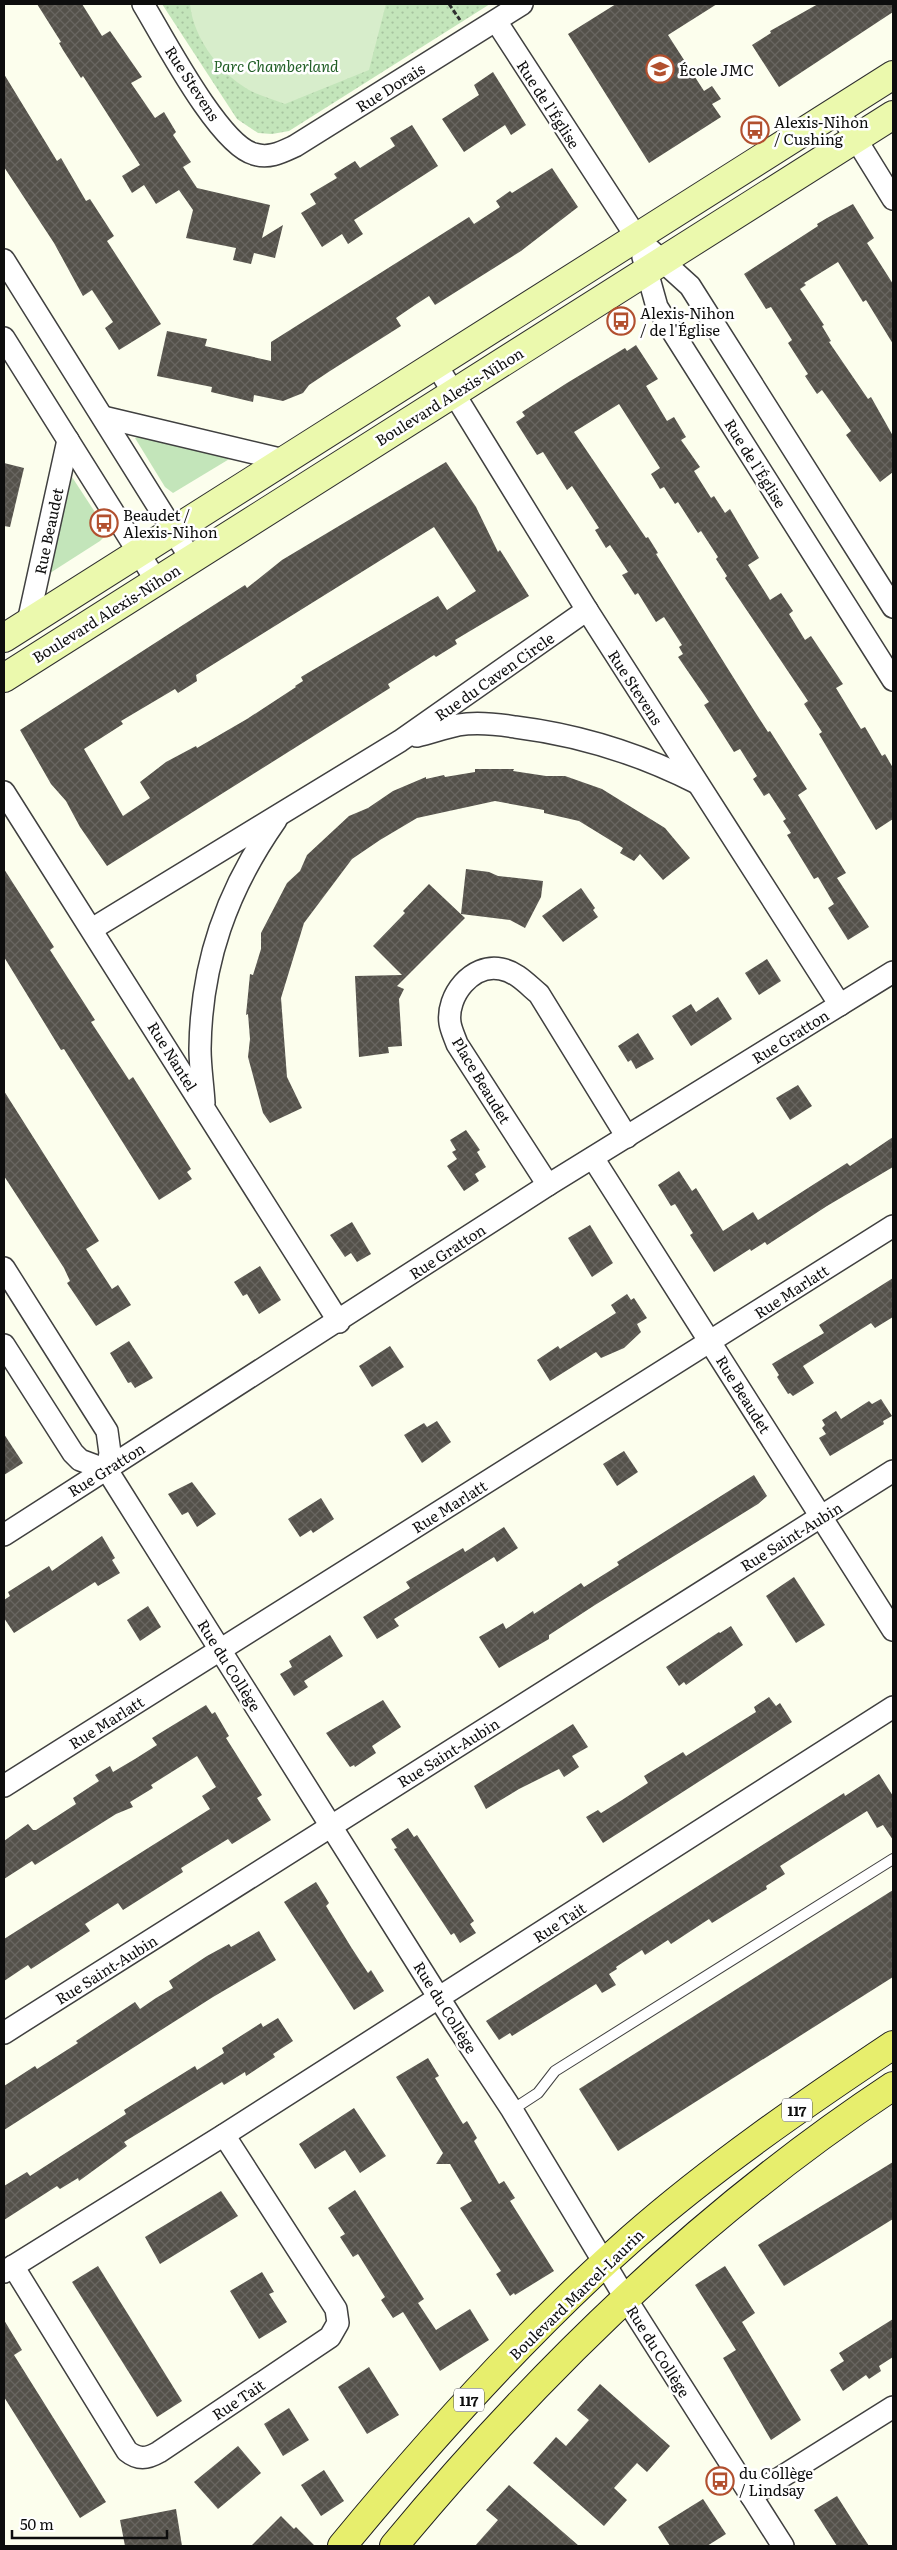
<svg xmlns="http://www.w3.org/2000/svg" width="897" height="2550" font-family="Literata,serif">
<defs>
<pattern id="park-dots" width="8" height="8" patternUnits="userSpaceOnUse" patternTransform="scale(1.25)"><rect width="8" height="8" fill="#c3e5ba"/><path d="M2 2h.1M6 6h.1" fill="none" stroke="#a6c39f" stroke-width="1.8" stroke-linecap="round"/></pattern>
<pattern id="building-cross-hatch" width="8" height="8" patternUnits="userSpaceOnUse" patternTransform="scale(1.25)"><rect width="8" height="8" fill="#54514a"/><path d="M0 0l8 8M0 8l8-8" fill="none" stroke="#686560"/></pattern>
</defs>
<rect width="100%" height="100%" fill="#fcfeed"/>
<g fill="#c3e5ba">
<polygon points="139,437 231,458 173,493 165,487 135,438"/>
<polygon points="72,477 104,526 106,535 100,541 50,573"/>
</g>
<polygon fill="url(#park-dots)" points="162,4 490,4 289,131 272,134 258,133 237,119"/>
<path fill="#d7edcb" d="M190 4H386L369 70 285 104C275 100 264 97 255 93 223 78 193 39 190 4Z"/>
<g fill="url(#building-cross-hatch)" fill-rule="evenodd">
<polygon points="37,4 82,4 102,36 110,31 142,77 131,83 155,118 164,112 176,132 173,135 191,162 183,167 197,188 270,205 262,238 283,225 275,258 254,253 251,264 233,260 236,248 186,238 193,210 179,190 156,204 144,185 132,193 122,176 140,165 83,76 81,78 63,50 59,43 61,42"/>
<polygon points="616,4 717,4 668,35 704,91 712,86 721,99 712,104 721,117 649,163 568,34"/>
<polygon points="818,4 893,4 893,12 779,87 752,45 771,33 770,31"/>
<polygon points="493,72 526,125 511,135 505,125 464,152 442,119 479,95 474,85"/>
<polygon points="4,74 57,161 61,158 86,201 90,199 114,236 107,241 161,324 119,350 105,328 113,322 92,290 83,296 54,243 4,167"/>
<polygon points="412,125 438,166 354,220 363,234 348,244 342,234 322,247 301,213 316,204 310,194 337,178 334,174 355,161 360,168 395,146 390,138"/>
<polygon points="552,168 578,207 521,251 435,305 429,296 415,305 396,318 401,326 330,371 309,385 303,393 283,401 254,395 253,402 211,392 212,387 157,376 167,331 207,339 205,346 271,361 271,342 469,217 474,224 500,207 496,201 510,191 512,193"/>
<polygon points="853,204 874,238 867,243 893,284 893,344 866,300 863,302 838,262 804,283 806,285 800,289 824,325 822,326 831,341 829,342 868,399 871,397 893,436 893,472 880,482 846,435 851,431 832,404 822,390 817,394 805,376 808,374 788,343 792,340 771,307 766,309 744,274 818,226 817,224 827,218"/>
<polygon points="636,345 658,379 646,386 667,421 674,417 686,437 681,440 700,467 694,471 711,498 714,496 725,513 730,509 759,558 748,565 770,600 781,593 793,611 789,614 805,640 811,636 843,684 836,688 861,729 865,727 882,756 885,754 893,768 893,819 876,830 819,734 822,732 804,704 808,701 725,578 727,576 716,559 718,557 701,531 698,533 678,502 675,504 664,487 660,489 651,474 660,468 619,404 574,432 646,538 648,537 658,553 656,554 755,712 768,732 770,731 807,789 798,795 846,873 837,878 869,927 848,940 828,908 834,904 818,877 814,879 787,835 791,833 783,821 786,819 769,793 764,796 753,779 757,776 740,749 734,752 704,705 709,702 678,657 683,654 679,647 682,645 664,617 656,622 638,593 635,595 622,575 628,572 610,545 606,548 595,530 599,528 572,486 567,490 543,452 537,455 516,422 525,416 522,412 567,383 625,348 627,351"/>
<path d="M446 462 476 507 498 552 500 550 529 596 455 640 457 644 436 657 434 655 388 684 390 688 107 866 80 827 66 801 51 784 20 730 245 585 247 588 282 560ZM434 527 476 591 447 610 438 596 301 677 303 681 295 686 296 687 247 719 197 748 196 746 166 762 140 782 150 798 123 816 84 749 123 724 121 721 175 689 178 693 197 681 196 675Z"/>
<polygon points="4,463 24,468 10,527 4,526"/>
<polygon points="475,769 514,769 513,771 546,776 565,776 602,789 665,828 690,858 663,880 640,854 634,861 620,853 623,848 579,821 544,813 544,810 495,801 417,818 380,840 352,859 304,923 281,998 287,1077 302,1108 270,1123 263,1113 248,1057 250,1039 248,1014 246,1015 250,974 253,975 261,949 261,933 287,883 300,871 307,855 349,816 368,808 393,791 426,777 426,779 444,775 445,777 475,772"/>
<polygon points="4,869 54,947 50,950 95,1020 91,1022 129,1080 133,1077 191,1169 187,1172 192,1179 159,1200 64,1049 61,1050 4,957"/>
<polygon points="466,869 489,872 498,876 543,881 541,897 525,928 510,920 461,914"/>
<polygon points="429,884 465,918 397,986 404,989 399,999 402,1046 388,1047 389,1053 359,1057 355,976 402,975 373,946 405,913 403,911"/>
<polygon points="581,888 595,908 593,910 598,917 563,942 542,916"/>
<polygon points="767,959 781,981 759,995 745,973"/>
<polygon points="718,997 732,1019 691,1046 672,1016 691,1004 696,1012"/>
<polygon points="638,1033 654,1059 636,1069 631,1060 628,1062 618,1046"/>
<polygon points="798,1085 812,1106 790,1120 776,1098"/>
<polygon points="4,1091 99,1241 86,1249 112,1289 118,1285 131,1305 96,1326 67,1283 70,1281 64,1268 4,1176"/>
<polygon points="466,1130 480,1150 477,1152 486,1167 475,1174 479,1181 464,1191 447,1166 457,1159 452,1152 456,1150 450,1140"/>
<polygon points="893,1137 893,1167 827,1206 767,1245 765,1242 751,1251 750,1249 714,1272 690,1235 693,1233 675,1204 671,1206 658,1185 679,1171 692,1191 696,1188 723,1231 753,1212 758,1220 847,1163 850,1166"/>
<polygon points="352,1222 371,1254 357,1262 351,1253 345,1257 330,1235"/>
<polygon points="590,1225 613,1263 592,1277 568,1238"/>
<polygon points="260,1266 281,1300 259,1314 247,1294 243,1296 234,1282"/>
<polygon points="893,1278 893,1317 875,1328 871,1323 803,1366 814,1383 793,1396 790,1393 788,1394 777,1377 779,1375 772,1364 824,1333 819,1325"/>
<polygon points="627,1294 631,1300 634,1298 647,1318 637,1324 641,1332 624,1348 601,1358 596,1352 550,1381 537,1360 558,1346 560,1349 616,1313 611,1305"/>
<polygon points="129,1341 153,1378 135,1388 131,1382 128,1383 110,1353"/>
<polygon points="390,1346 404,1367 372,1387 359,1366"/>
<polygon points="881,1399 892,1416 883,1421 884,1424 830,1456 819,1438 826,1434 822,1428 825,1425 822,1420 836,1411 841,1419 869,1401 872,1404"/>
<polygon points="437,1421 451,1442 422,1463 404,1435 424,1423 427,1427"/>
<polygon points="4,1434 23,1463 4,1475"/>
<polygon points="624,1451 638,1472 617,1486 603,1464"/>
<polygon points="754,1475 767,1496 758,1504 595,1605 549,1635 549,1639 499,1668 479,1637 503,1623 506,1629 533,1611 534,1614 581,1583 584,1587 619,1565 617,1562"/>
<polygon points="192,1482 216,1514 197,1527 188,1512 182,1515 168,1494"/>
<polygon points="321,1498 334,1519 313,1533 311,1530 300,1537 288,1519"/>
<polygon points="504,1527 518,1548 497,1562 494,1557 394,1619 399,1626 377,1639 363,1617 410,1588 406,1582 463,1548 465,1552"/>
<polygon points="102,1536 115,1558 112,1560 120,1573 98,1586 95,1582 14,1633 4,1618 4,1600 10,1596 8,1592 49,1566 52,1571"/>
<polygon points="794,1577 825,1625 796,1643 766,1596"/>
<polygon points="148,1606 161,1627 140,1641 127,1620"/>
<polygon points="731,1626 743,1645 686,1685 684,1682 679,1686 666,1667 719,1632 720,1633"/>
<polygon points="330,1635 343,1656 304,1681 308,1687 294,1696 280,1674 292,1667 289,1661"/>
<polygon points="769,1697 776,1706 780,1703 792,1722 603,1843 586,1817 598,1810 601,1813 622,1800 648,1783 644,1776 683,1752 686,1756 756,1712 754,1707"/>
<polygon points="383,1700 401,1727 372,1746 376,1753 355,1767 354,1765 350,1767 326,1733"/>
<polygon points="206,1705 212,1714 215,1712 229,1736 226,1738 262,1795 257,1798 271,1820 232,1844 228,1839 181,1868 183,1872 123,1910 118,1903 85,1924 90,1931 31,1969 28,1965 4,1981 4,1939 210,1809 202,1796 216,1787 197,1756 151,1785 153,1788 130,1802 133,1807 116,1814 35,1865 32,1861 4,1879 4,1841 28,1824 33,1830 36,1830 76,1804 73,1798 99,1781 95,1775 110,1766 113,1772 135,1759 157,1745 152,1738"/>
<polygon points="573,1724 588,1747 572,1756 579,1767 564,1777 559,1769 519,1789 486,1809 474,1786"/>
<polygon points="879,1774 893,1796 893,1840 883,1825 877,1828 867,1811 780,1866 785,1874 766,1886 767,1889 712,1923 709,1919 671,1944 668,1940 645,1955 642,1950 616,1967 617,1969 609,1974 616,1985 602,1993 596,1984 512,2036 510,2033 499,2040 486,2021 844,1793 845,1796"/>
<polygon points="408,1828 414,1837 417,1835 474,1921 470,1924 476,1933 460,1943 454,1933 451,1935 394,1849 397,1848 391,1839"/>
<polygon points="316,1882 329,1903 326,1906 351,1947 368,1973 371,1970 384,1991 354,2010 284,1902"/>
<polygon points="893,1890 893,1977 618,2151 579,2089"/>
<polygon points="259,1931 276,1960 213,1997 4,2130 4,2086 35,2066 37,2069 78,2043 76,2041 135,2002 140,2009 156,1998 173,1988 169,1981 207,1956 229,1944 231,1947"/>
<polygon points="278,2018 293,2041 273,2054 275,2057 246,2076 245,2072 224,2085 222,2082 124,2142 127,2146 79,2181 78,2178 60,2189 57,2186 4,2220 4,2186 27,2172 30,2176 126,2114 124,2110 195,2066 197,2070 224,2053 222,2048 261,2023 263,2027"/>
<polygon points="428,2058 439,2076 435,2078 463,2124 467,2121 477,2138 474,2141 499,2184 504,2181 515,2198 510,2201 554,2271 515,2295 514,2293 510,2296 496,2274 501,2271 460,2208 472,2201 450,2164 436,2164 443,2153 396,2077"/>
<polygon points="354,2108 386,2156 360,2173 345,2150 315,2169 299,2144"/>
<polygon points="893,2162 893,2219 784,2286 758,2245"/>
<polygon points="355,2190 424,2299 418,2303 436,2330 470,2309 489,2340 440,2371 403,2312 393,2318 381,2300 385,2297 358,2254 353,2257 340,2237 345,2234 328,2208"/>
<polygon points="221,2191 238,2216 160,2264 145,2237"/>
<polygon points="98,2266 182,2401 157,2417 72,2282"/>
<polygon points="725,2266 755,2313 742,2322 801,2420 771,2440 723,2358 736,2350 695,2285"/>
<polygon points="262,2272 274,2292 269,2294 287,2322 259,2339 230,2291"/>
<polygon points="893,2319 893,2357 879,2366 881,2371 869,2379 866,2375 843,2391 830,2370 844,2361 839,2353"/>
<polygon points="4,2320 22,2350 14,2355 106,2502 80,2518 4,2397"/>
<polygon points="369,2367 399,2415 367,2434 338,2387"/>
<polygon points="600,2384 670,2446 647,2472 637,2463 614,2488 627,2500 604,2526 533,2463 556,2437 566,2446 589,2420 577,2410"/>
<polygon points="289,2408 309,2440 283,2456 264,2424"/>
<polygon points="238,2446 261,2473 218,2509 194,2482"/>
<polygon points="324,2470 344,2501 321,2516 301,2485"/>
<polygon points="509,2485 579,2546 475,2546 498,2520 486,2510"/>
<polygon points="837,2496 856,2526 869,2546 837,2546 814,2510"/>
<polygon points="703,2499 726,2534 707,2546 670,2546 658,2527"/>
<polygon points="176,2509 182,2546 125,2546 120,2520"/>
<polygon points="281,2516 294,2529 296,2527 315,2546 251,2546"/>
</g>
<g fill="none" stroke-linecap="round" stroke-linejoin="round">
<g stroke="#404040" stroke-width="12">
<polyline id="lane" points="512,2110 538,2093 555,2071 893,1859"/>
</g>
<g stroke="#404040" stroke-width="24">
<g id="street">
<path d="M143 4C163 37 219 145 254 154 269 159 282 152 295 146L522 4"/>
<polyline points="496,21 637,238 690,286 893,607"/>
<polyline points="838,110 893,199"/>
<polyline points="643,257 657,307 893,680"/>
<polyline points="4,260 191,559"/>
<polyline points="4,338 157,582"/>
<polyline points="437,366 587,610 840,1005"/>
<polyline points="103,417 284,460"/>
<polyline points="28,622 68,440"/>
<path d="M417 736C430 733 444 728 458 725 475 722 497 724 515 727 579 735 640 754 697 783"/>
<polyline points="4,792 339,1322"/>
<polyline points="92,929 400,741 587,610"/>
<path d="M204 1103C203 1085 200 1067 200 1049 201 963 227 890 276 820"/>
<polyline points="593,1158 893,1630"/>
<path d="M548 1185 457 1044C455 1038 451 1030 450 1023 446 996 472 963 501 969 517 972 527 984 539 994L627 1137"/>
<polyline points="4,1268 107,1431 110,1453 107,1470"/>
<polyline points="4,1345 73,1453 80,1460 107,1470 456,2025 512,2110 626,2299 783,2546"/>
<polyline points="4,1535 548,1185 893,972"/>
<polyline points="4,1786 893,1226"/>
<polyline points="4,2033 893,1471"/>
<path d="M13 2266 127 2451C138 2460 147 2459 159 2452L330 2337 338 2323 336 2309 224 2135"/>
<polyline points="4,2272 224,2135 893,1707"/>
<polyline points="751,2496 893,2407"/>
</g>
</g>
<g stroke="#2f2f2f" stroke-width="30">
<g id="secondary">
<polyline points="4,638 893,75"/>
<polyline points="4,678 893,115"/>
</g>
</g>
<g stroke="#1e1e1e" stroke-width="30">
<g id="primary">
<path d="M342 2546C431 2438 526 2332 632 2238 713 2167 803 2105 893 2045"/>
<path d="M394 2546C538 2372 704 2211 893 2086"/>
</g>
</g>
<polyline stroke="#2f2f2f" stroke-width="3" stroke-dasharray="5 2.5" stroke-linecap="butt" points="449,4 460,20"/>
<use href="#lane" stroke="#fff" stroke-width="10"/>
<use href="#street" stroke="#fff" stroke-width="21"/>
<use href="#secondary" stroke="#ebf9ad" stroke-width="28"/>
<use href="#primary" stroke="#e7ee6d" stroke-width="28"/>
</g>
<defs>
<g id="school-ring" transform="scale(1.4375)"><circle r="9.5" fill="#fff" stroke="#b2502f" stroke-width="1.5"/><path d="M0-5L7-2L0 1L-7-2ZM-4 1L0 2.5L4 1V4Q0 6-4 4Z" fill="#b2502f"/></g>
<g id="bus-ring" transform="scale(1.4375)"><circle r="9.5" fill="#fff" stroke="#b2502f" stroke-width="1.5"/><path d="M-5-6H5V4H4V6H2V4H-2V6H-4V4H-5ZM-3.5-4V0h7V-4ZM-3.5 1.2v1.5H-2V1.2ZM2 1.2v1.5H3.5V1.2Z" fill="#b2502f"/></g>
</defs>
<g fill-rule="evenodd">
<use href="#school-ring" x="660" y="69"/>
<use href="#bus-ring" x="755" y="130"/>
<use href="#bus-ring" x="621" y="321"/>
<use href="#bus-ring" x="104" y="523"/>
<use href="#bus-ring" x="720" y="2481"/>
</g>
<g text-anchor="middle" dominant-baseline="central" stroke-width="5" stroke-linejoin="round" paint-order="stroke">
<g fill="#fff" stroke="#565656" stroke-width="1">
<rect x="782" y="2098.5" width="30" height="23" rx="4"/>
<rect x="454" y="2388.5" width="30" height="23" rx="4"/>
</g>
<g font-size="14" font-weight="bold" fill="#0d0d0d">
<text x="797" y="2110">117</text>
<text x="469" y="2400">117</text>
</g>
<g font-size="15" font-style="italic" fill="#225f27" stroke="#fff">
<text x="276" y="65">Parc Chamberland</text>
</g>
<g font-size="15" fill="#0d0d0d" stroke="#fff" text-anchor="start">
<text x="679" y="69">École JMC</text>
<text x="774" y="121">Alexis-Nihon<tspan x="774" dy="17">/ Cushing</tspan></text>
<text x="640" y="312">Alexis-Nihon<tspan x="640" dy="17">/ de l'Église</tspan></text>
<text x="123" y="514">Beaudet /<tspan x="123" dy="17">Alexis-Nihon</tspan></text>
<text x="739" y="2472">du Collège<tspan x="739" dy="17">/ Lindsay</tspan></text>
</g>
<g font-size="15" fill="#0d0d0d" stroke="#fff">
<text transform="translate(193 83) rotate(57)">Rue Stevens</text>
<text transform="translate(390 87) rotate(-32)">Rue Dorais</text>
<text transform="translate(549 104) rotate(57)">Rue de l'Église</text>
<text transform="translate(449 396) rotate(-32)">Boulevard Alexis-Nihon</text>
<text transform="translate(756 463) rotate(58)">Rue de l'Église</text>
<text transform="translate(48 531) rotate(-78)">Rue Beaudet</text>
<text transform="translate(106 613) rotate(-32)">Boulevard Alexis-Nihon</text>
<text transform="translate(494 676) rotate(-35)">Rue du Caven Circle</text>
<text transform="translate(636 687) rotate(57)">Rue Stevens</text>
<text transform="translate(790 1036) rotate(-32)">Rue Gratton</text>
<text transform="translate(173 1056) rotate(58)">Rue Nantel</text>
<text transform="translate(482 1080) rotate(59)">Place Beaudet</text>
<text transform="translate(447 1251) rotate(-33)">Rue Gratton</text>
<text transform="translate(791 1291) rotate(-33)">Rue Marlatt</text>
<text transform="translate(744 1394) rotate(58)">Rue Beaudet</text>
<text transform="translate(106 1469) rotate(-32)">Rue Gratton</text>
<text transform="translate(449 1506) rotate(-32)">Rue Marlatt</text>
<text transform="translate(791 1536) rotate(-32)">Rue Saint-Aubin</text>
<text transform="translate(230 1665) rotate(58)">Rue du Collège</text>
<text transform="translate(106 1722) rotate(-32)">Rue Marlatt</text>
<text transform="translate(448 1752) rotate(-32)">Rue Saint-Aubin</text>
<text transform="translate(559 1922) rotate(-33)">Rue Tait</text>
<text transform="translate(106 1969) rotate(-32)">Rue Saint-Aubin</text>
<text transform="translate(446 2007) rotate(58)">Rue du Collège</text>
<text transform="translate(576 2294) rotate(-44)">Boulevard Marcel-Laurin</text>
<text transform="translate(659 2351) rotate(58)">Rue du Collège</text>
<text transform="translate(238 2399) rotate(-34)">Rue Tait</text>
</g>
</g>
<rect width="897" height="2550" fill="none" stroke="#0d0d0d" stroke-width="10"/>
<path d="M12 2530v8h155v-8" fill="none" stroke="#0d0d0d" stroke-width="2.5"/>
<text x="20" y="2530" font-size="15" fill="#0d0d0d" stroke="#ffffff" stroke-width="4" paint-order="stroke">50 m</text>
</svg>
